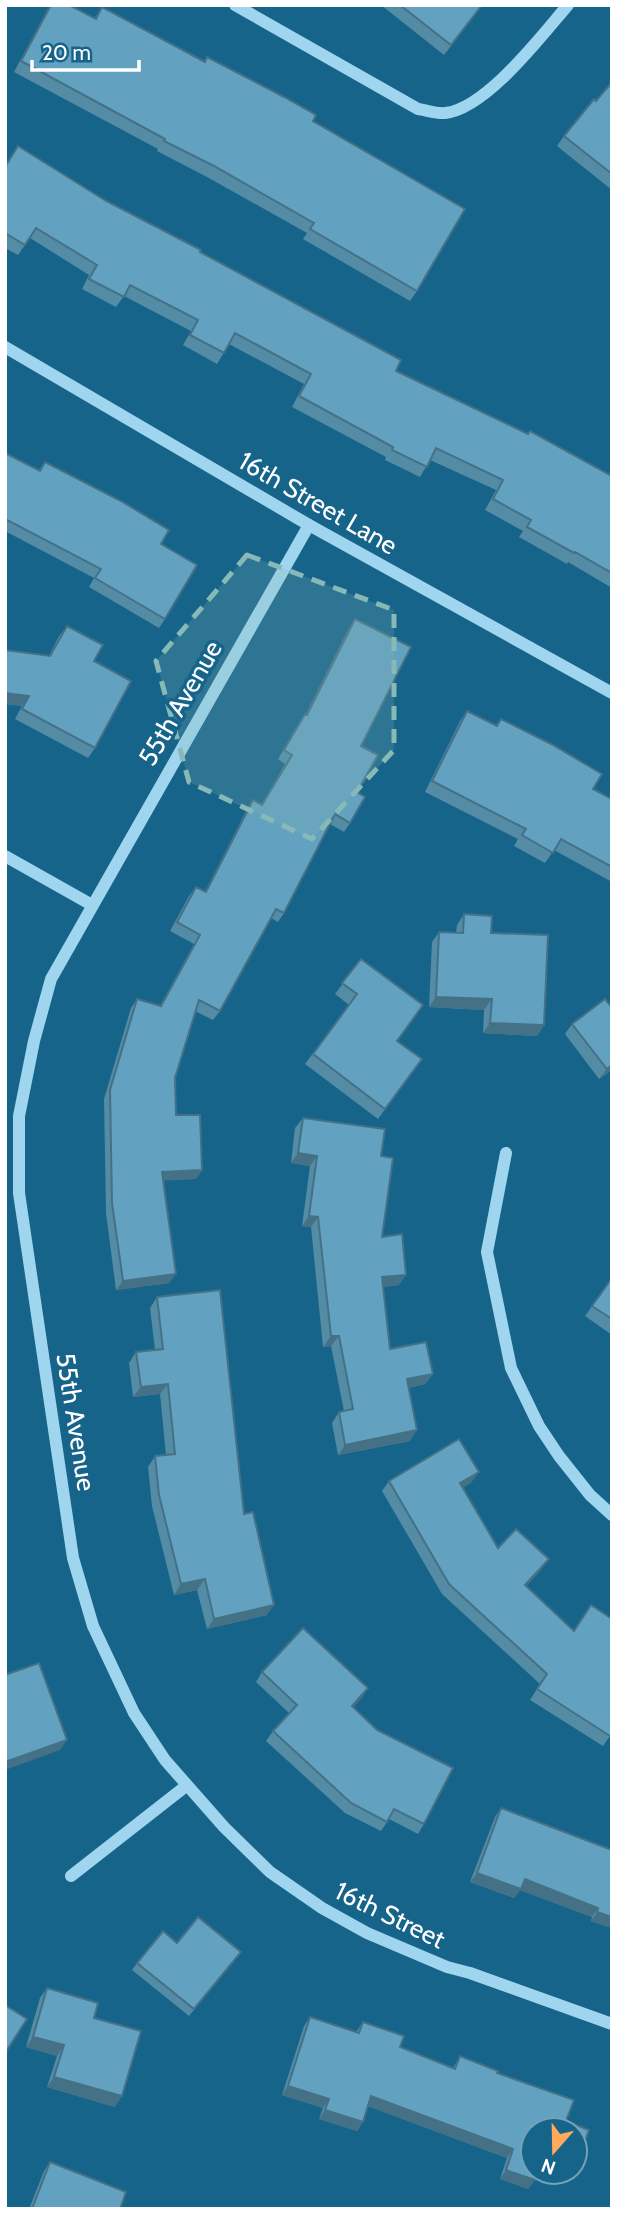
<svg xmlns="http://www.w3.org/2000/svg" width="617" height="2214" font-family="Cabin,sans-serif">
<rect width="100%" height="100%" fill="#17648a"/>
<g fill="none" stroke-linecap="round" stroke-linejoin="round">
<g stroke="#9fd5ee" stroke-width="12">
<path d="M235 5 418 109C426 110 437 114 445 113 486 109 542 35 568 5"/>
<polyline points="5,347 309,525 612,693"/>
<polyline points="309,525 51,979 34,1041 19,1116 19,1193 73,1558 93,1626 134,1713 165,1760 224,1827 270,1872 322,1908 367,1933 447,1967 470,1973 612,2024"/>
<polyline points="5,856 92,905"/>
<polyline points="506,1153 487,1252 511,1368 539,1426 559,1456 590,1495 612,1515"/>
<polyline points="71,1876 186,1786"/>
</g>
</g>
<g fill="#548ba5">
<polygon points="50,5 69,5 94,19 102,7 204,61 207,57 313,121 417,291 410,301 303,239 307,233 207,177 157,151 158,149 14,72"/>
<polygon points="381,5 483,5 444,55"/>
<polygon points="612,82 612,190 557,146 564,136 596,101"/>
<polygon points="18,146 106,201 200,252 396,371 612,476 612,588 568,562 567,564 519,537 523,531 485,510 496,490 430,460 420,477 385,460 386,457 292,407 304,384 229,344 217,364 183,345 191,331 124,296 116,307 82,289 89,275 30,238 18,255 5,248 5,166"/>
<polygon points="5,453 39,470 45,462 161,544 165,619 159,628 89,587 94,578 5,531"/>
<polygon points="355,619 361,746 357,792 350,823 344,832 330,824 284,913 278,922 271,918 220,1011 213,1020 195,1011 175,1078 176,1115 202,1170 196,1179 163,1180 169,1283 116,1290 106,1213 104,1099 131,1008 137,999 160,1006 194,944 170,931 189,896 196,887 205,892 247,809 253,800 262,804 285,764 278,759 299,723 306,714 349,628"/>
<polygon points="67,626 94,661 95,748 88,758 15,719 22,706 5,704 5,650 49,656 59,636"/>
<polygon points="467,711 496,725 501,719 593,789 612,799 612,882 554,850 545,863 514,846 518,839 425,792 460,721"/>
<polygon points="464,914 491,933 544,1025 537,1036 483,1033 484,1010 429,1007 432,942 439,932 456,933 457,925"/>
<polygon points="361,959 397,1041 422,1059 378,1119 305,1064 349,1005 335,994"/>
<polygon points="572,1024 612,1070 599,1079 565,1034"/>
<polygon points="303,1118 381,1156 382,1237 399,1285 383,1287 390,1349 433,1374 425,1384 408,1388 410,1441 338,1455 332,1423 339,1412 344,1411 331,1346 323,1347 311,1227 302,1226 310,1166 291,1163 295,1128"/>
<polygon points="612,1278 612,1335 585,1316"/>
<polygon points="157,1297 244,1514 267,1615 207,1629 197,1590 174,1595 152,1506 148,1467 155,1456 166,1455 160,1394 133,1397 129,1363 136,1352 155,1350 150,1308"/>
<polygon points="389,1481 471,1483 462,1488 498,1548 541,1570 526,1586 574,1631 591,1605 612,1733 603,1746 530,1700 540,1684 442,1594 382,1491"/>
<polygon points="262,1672 368,1688 353,1707 424,1824 418,1834 389,1819 381,1831 345,1813 266,1741 273,1731 289,1713 256,1682"/>
<polygon points="501,1808 612,1850 612,1928 591,1921 592,1917 520,1890 514,1898 470,1882 495,1817"/>
<polygon points="177,1943 235,1959 189,2016 132,1970 137,1963"/>
<polygon points="47,1988 94,2018 115,2107 47,2087 57,2056 26,2047 40,1998"/>
<polygon points="310,2017 356,2032 363,2022 400,2047 453,2068 460,2056 497,2073 566,2121 574,2172 567,2183 537,2173 528,2189 500,2179 507,2158 368,2106 363,2122 357,2131 319,2119 323,2108 282,2095 304,2026"/>
<polygon points="50,2162 120,2209 29,2209 44,2171"/>
</g>
<g fill="#457186">
<polygon points="5,693 29,696 22,706 5,704"/>
<polygon points="436,997 492,999 484,1010 429,1007"/>
<polygon points="490,1023 544,1025 537,1036 483,1033"/>
<polygon points="612,1065 612,1070 599,1079 607,1069"/>
<polygon points="298,1153 317,1156 310,1166 291,1163"/>
<polygon points="202,1170 196,1179 156,1181 162,1172"/>
<polygon points="309,1216 318,1217 311,1227 302,1226"/>
<polygon points="176,1274 169,1283 116,1290 123,1281"/>
<polygon points="406,1275 399,1285 375,1288 382,1277"/>
<polygon points="331,1336 339,1336 331,1346 323,1347"/>
<polygon points="433,1374 425,1384 399,1390 407,1379"/>
<polygon points="168,1384 160,1394 133,1397 141,1387"/>
<polygon points="417,1430 410,1441 338,1455 345,1445"/>
<polygon points="479,1472 471,1483 452,1494 460,1483"/>
<polygon points="549,1559 541,1570 518,1595 525,1585"/>
<polygon points="205,1579 197,1590 174,1595 181,1584"/>
<polygon points="274,1605 267,1615 207,1629 214,1619"/>
<polygon points="368,1688 362,1698 345,1716 352,1706"/>
<polygon points="67,1740 60,1750 5,1770 5,1762"/>
<polygon points="477,1873 525,1879 598,1908 592,1917 520,1890 514,1898 470,1882"/>
<polygon points="597,1912 612,1917 612,1928 591,1921"/>
<polygon points="33,2037 64,2045 57,2056 26,2047"/>
<polygon points="54,2077 122,2096 115,2107 47,2087"/>
<polygon points="288,2086 329,2099 323,2108 282,2095"/>
<polygon points="371,2096 513,2149 507,2158 365,2105"/>
<polygon points="325,2110 363,2122 357,2131 319,2119"/>
<polygon points="506,2170 535,2180 528,2189 500,2179"/>
<polygon points="535,2172 567,2172 573,2174 567,2183"/>
</g>
<g fill="#62a2c0" stroke="#457186" stroke-width="2">
<polygon points="51,5 69,5 96,19 102,7 205,62 207,57 286,98 316,115 313,121 465,209 417,291 310,229 314,223 214,166 164,141 165,139 21,61"/>
<polygon points="400,5 482,5 451,45"/>
<polygon points="612,82 612,174 564,136 594,99 596,101"/>
<polygon points="18,146 106,201 201,250 200,252 401,360 396,371 528,434 530,431 612,476 612,573 575,552 574,553 527,527 531,520 493,499 503,480 436,448 427,467 392,450 393,447 299,396 311,374 235,333 224,353 190,335 198,320 130,285 124,297 89,279 97,265 36,228 25,245 5,233 5,167"/>
<polygon points="5,453 40,471 45,462 121,501 169,530 161,544 197,565 165,619 95,578 101,569 5,519"/>
<polygon points="355,619 411,647 361,746 378,755 357,792 365,797 350,823 335,814 284,913 276,909 220,1011 199,1000 175,1078 176,1115 200,1115 202,1170 162,1172 176,1274 123,1281 112,1203 110,1090 137,999 161,1006 200,935 177,922 196,887 206,892 253,800 262,805 292,755 284,750 305,714 307,715"/>
<polygon points="67,626 103,645 94,661 131,681 95,748 22,709 29,696 5,693 5,650 50,656"/>
<polygon points="467,711 497,726 501,719 553,745 602,774 593,789 612,799 612,867 561,839 553,853 522,835 526,829 432,781"/>
<polygon points="464,914 492,916 491,933 548,935 544,1025 490,1023 492,999 436,997 439,932 463,933"/>
<polygon points="361,959 423,1005 397,1041 422,1059 385,1109 313,1054 357,994 342,983"/>
<polygon points="605,999 612,1008 612,1065 607,1069 572,1024"/>
<polygon points="303,1118 385,1129 381,1156 393,1158 382,1237 402,1234 406,1275 382,1277 390,1349 426,1342 433,1374 407,1379 417,1430 345,1445 339,1412 353,1409 339,1336 331,1336 318,1217 309,1216 317,1156 298,1153"/>
<polygon points="612,1278 612,1319 592,1306"/>
<polygon points="220,1290 244,1514 253,1512 274,1605 214,1619 205,1579 181,1584 159,1495 155,1456 175,1454 168,1384 141,1387 136,1352 163,1349 157,1297"/>
<polygon points="459,1439 479,1472 460,1483 498,1548 516,1529 549,1559 525,1585 574,1631 591,1605 612,1619 612,1733 610,1736 537,1689 547,1674 449,1584 389,1481"/>
<polygon points="303,1628 368,1688 352,1706 377,1730 453,1768 424,1824 394,1809 387,1822 351,1803 273,1731 297,1705 262,1672"/>
<polygon points="39,1663 67,1740 5,1762 5,1675"/>
<polygon points="501,1808 612,1850 612,1917 597,1912 598,1908 525,1879 521,1889 477,1873"/>
<polygon points="198,1917 241,1952 194,2009 137,1963 163,1931 177,1943"/>
<polygon points="47,1988 98,2003 94,2018 141,2031 122,2096 54,2077 64,2045 33,2037"/>
<polygon points="5,2005 27,2019 5,2053"/>
<polygon points="310,2017 359,2033 363,2022 404,2036 400,2047 455,2069 460,2056 498,2071 497,2073 574,2100 566,2121 589,2130 575,2169 575,2130 533,2130 533,2172 538,2172 535,2180 506,2170 513,2149 371,2096 363,2122 325,2110 329,2099 288,2086"/>
<polygon points="50,2162 126,2192 120,2209 32,2209"/>
</g>
<path fill="#87bab6" fill-opacity="0.2" stroke="#87bab6" stroke-width="5" stroke-dasharray="14 9" stroke-linejoin="round" d="M247 555 394 610V750L312 839 189 782 156 661Z"/>
<g text-anchor="middle" dominant-baseline="central" stroke-width="7" stroke-linejoin="round" paint-order="stroke">
<g font-size="26" fill="#fff" stroke="#17648a">
<text transform="translate(318 503) rotate(30)">16th Street Lane</text>
<text transform="translate(180 703) rotate(-60)">55th Avenue</text>
<text transform="translate(76 1422) rotate(81)">55th Avenue</text>
<text transform="translate(390 1915) rotate(26)">16th Street</text>
</g>
</g>
<rect width="617" height="2214" fill="none" stroke="#ffffff" stroke-width="14"/>
<g transform="translate(554 2151) rotate(200)"><circle r="33" fill="#17648a" stroke="#74a2b9" stroke-width="2"/>
<path d="M0-5L12 26L0 18L-12 26Z" fill="#ffaa5c"/>
<text y="-10" font-size="19" font-weight="bold" text-anchor="middle" fill="#ffffff">N</text>
</g>
<path d="M32 60v10h107v-10" fill="none" stroke="#ffffff" stroke-width="3.5"/>
<text x="42" y="60" font-size="21" fill="#ffffff" stroke="#17648a" stroke-width="5" paint-order="stroke">20 m</text>
</svg>
